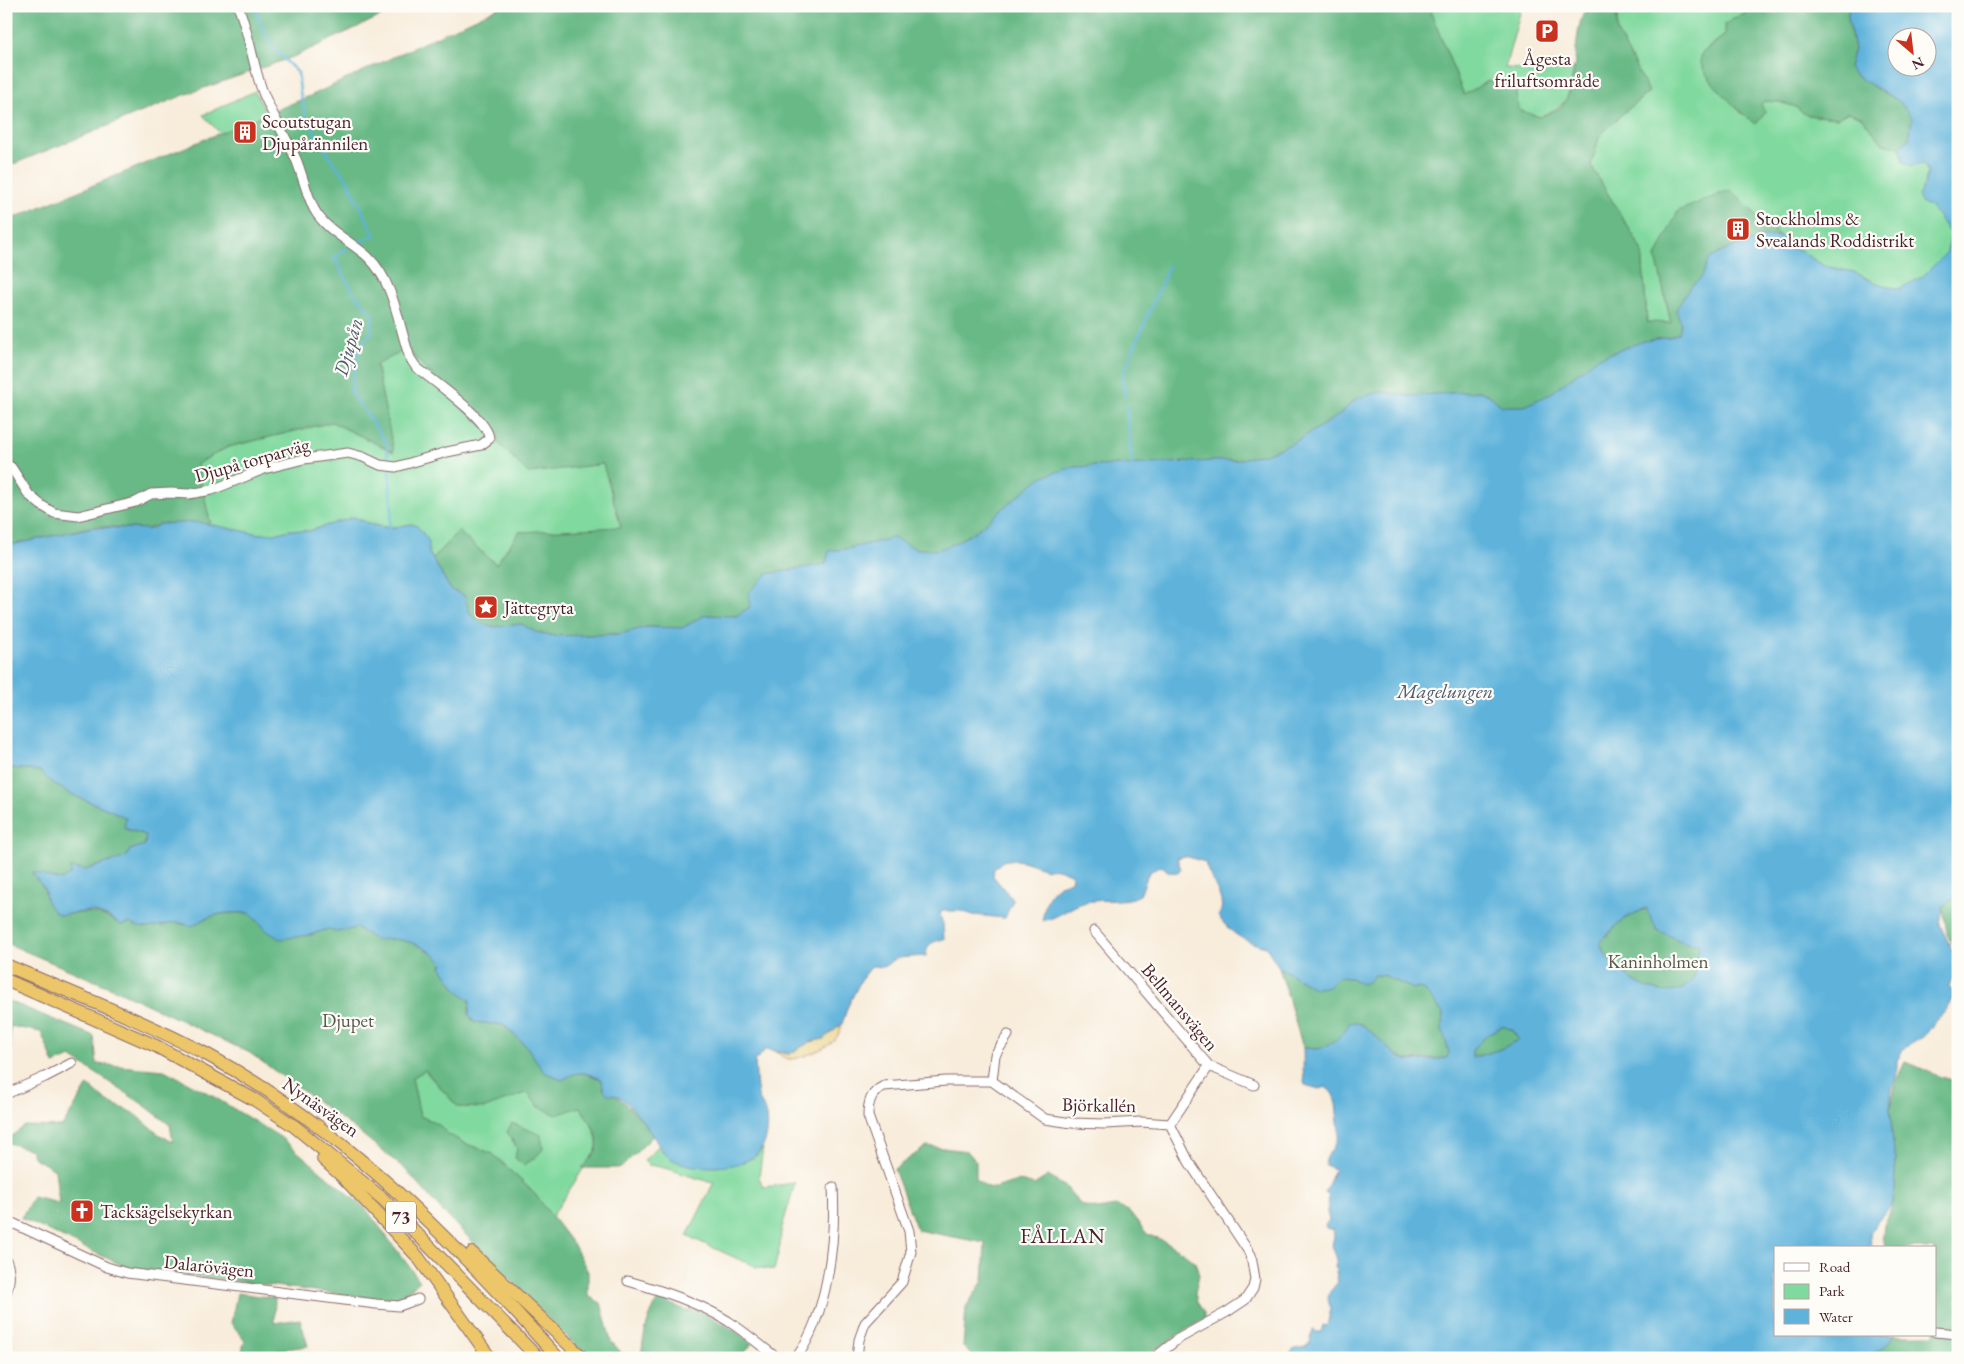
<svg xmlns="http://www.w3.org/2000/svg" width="1964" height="1364" font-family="'EB Garamond',serif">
<rect width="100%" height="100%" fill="#fdfcf7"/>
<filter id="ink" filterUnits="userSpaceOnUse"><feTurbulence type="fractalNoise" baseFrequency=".02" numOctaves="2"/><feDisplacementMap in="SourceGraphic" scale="10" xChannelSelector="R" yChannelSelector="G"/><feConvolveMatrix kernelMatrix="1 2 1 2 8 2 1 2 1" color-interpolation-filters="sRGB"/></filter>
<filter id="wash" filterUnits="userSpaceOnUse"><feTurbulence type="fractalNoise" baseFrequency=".0096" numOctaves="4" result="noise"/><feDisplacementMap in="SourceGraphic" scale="20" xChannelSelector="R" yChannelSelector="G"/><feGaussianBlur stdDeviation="1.12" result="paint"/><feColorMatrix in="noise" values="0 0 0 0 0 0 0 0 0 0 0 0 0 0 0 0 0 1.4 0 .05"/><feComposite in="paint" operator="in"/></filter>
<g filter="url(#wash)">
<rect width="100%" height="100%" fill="#f8ecda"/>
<g fill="#80d99e" stroke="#657c64">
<path d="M1428 6H1522L1505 68 1529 69 1566 66 1574 68C1568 99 1571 103 1540 117L1519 110 1513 80 1488 81 1464 95Z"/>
<polygon points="1603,6 1743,6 1745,14 1734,18 1725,35 1710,46 1714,83 1742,114 1764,101 1778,102 1794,106 1807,115 1837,118 1848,112 1862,117 1883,144 1900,147 1904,162 1923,163 1928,172 1921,202 1931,207 1951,235 1947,252 1922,277 1899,289 1874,282 1854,272 1824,266 1789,244 1729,190 1656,257 1671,323 1647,322 1642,250 1591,166 1598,134 1649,92 1617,32 1617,15"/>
<polygon points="255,91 284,145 246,161 203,115"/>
<path d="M407 349 528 473 603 464 622 528 519 532 496 564 458 531 433 559 412 524C386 529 379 528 354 517L309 531 290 530 278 533 259 534 211 526 196 463 228 447 332 422 393 452 376 364Z"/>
<path d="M424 1070 458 1107 509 1098 528 1092 538 1107H580C589 1120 598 1131 597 1148L551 1218 534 1193 493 1154 464 1143 448 1134 438 1124 420 1116 412 1078Z"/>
<path d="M659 1145 663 1152 754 1158 763 1148 759 1177 763 1187 795 1183 781 1231 780 1246 774 1270 756 1267 687 1236 714 1182C691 1179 671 1167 648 1165L644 1161Z"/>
</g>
<g fill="#68b985" stroke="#596c58">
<polygon points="6,6 403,6 293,57 184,95 6,167"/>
<path d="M502 6H1428L1464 95 1488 81 1513 79 1519 110 1540 117C1546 114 1556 111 1561 107 1581 85 1570 34 1587 6H1603L1617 14V32L1649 92 1622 114 1599 137 1591 166 1642 250 1647 322 1671 323 1656 257 1678 211 1730 190 1779 236 1757 237 1754 241 1727 249 1708 260 1702 277 1690 287 1679 333 1669 337 1644 341 1598 358 1550 394 1524 406H1502L1489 395 1479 391 1409 396 1381 392 1357 398 1338 416 1293 443 1268 453 1237 460 1073 467 1008 506 976 531 955 543 938 550 917 549 893 538 851 548 829 551 826 564 767 574 750 607 736 616 705 615 682 628 647 627 619 634 554 636 535 632 522 624 491 627 479 622 470 614 464 595 451 590 433 559 458 531 496 564 519 532 621 527 603 464 528 473 407 349 376 365 394 452 332 422 228 447 197 464 211 526 164 523 147 529 96 526 6 546V221L310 96Z"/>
<path d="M1743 6H1849L1848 16 1854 49 1849 67 1875 88 1899 101 1912 118 1909 139 1900 147 1883 144 1862 117 1848 112 1838 118 1806 115 1794 106 1778 102 1764 101 1761 105 1765 111 1763 116 1756 124C1742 114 1707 81 1702 66 1700 63 1701 58 1701 54L1725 35V24L1734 18 1745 14Z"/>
<path d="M12 768 40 771C64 798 96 801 126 818L124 829 146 834 145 845 130 850 126 857 85 870 71 868 70 875 60 880 32 873 44 888 47 902 60 915C89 912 96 909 121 925L130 923 163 926 173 922 192 926C212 913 227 912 250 913L267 931 310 935 328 929 336 932 357 928 376 940C401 936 425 944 443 963L441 966 457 990 470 1000 469 1014 474 1022 503 1025 527 1047 544 1072 562 1080C579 1070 584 1072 602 1080L603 1088C624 1100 640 1115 653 1136L621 1168H582C587 1162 595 1154 597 1148 601 1133 587 1118 580 1107L556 1115 538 1106 528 1092 485 1108 458 1107 425 1070 412 1078 420 1116 438 1124 448 1134 464 1143 493 1154 534 1193 575 1247 588 1272V1296L601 1303 611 1341 625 1357 634 1358H588L443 1212 405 1169 354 1128 250 1053 121 992 6 943V770Z"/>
<polygon points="1958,899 1958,956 1947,934 1943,907 1951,900"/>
<path d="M1647 908 1699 943 1694 978C1690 982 1684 989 1679 990 1654 998 1621 976 1607 957 1604 953 1602 948 1600 943L1624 919Z"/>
<polygon points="1279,967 1314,988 1328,987 1338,977 1351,978 1362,984 1374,975 1383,975 1414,989 1420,988 1426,991 1443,1013 1442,1029 1449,1052 1448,1058 1405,1060 1390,1050 1362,1024 1347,1029 1337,1040 1320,1049 1303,1048"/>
<polygon points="6,1000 94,1036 97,1064 164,1070 206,1092 280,1137 366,1209 420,1281 396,1301 128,1268 21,1218 33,1197 59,1203 55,1170 33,1157 31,1150 6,1142 6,1140 25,1126 62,1127 88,1085 106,1101 134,1113 157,1133 173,1142 170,1125 144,1105 71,1057 54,1064 41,1032 10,1026 11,1049 6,1051"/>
<polygon points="1503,1026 1513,1030 1518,1040 1501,1049 1472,1058 1472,1050 1489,1033"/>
<path d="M1905 1062C1922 1067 1937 1078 1953 1080L1958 1072V1358H1863L1885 1346 1894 1335H1935V1248H1887L1883 1236 1884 1225 1893 1204 1896 1159 1894 1153 1890 1109 1896 1081Z"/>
<polygon points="512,1123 541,1135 543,1149 535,1158 524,1165 515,1158 517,1148 507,1132"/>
<path d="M927 1146 967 1151 976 1161V1179C995 1194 994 1187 1014 1182 1019 1180 1028 1183 1034 1185L1048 1176 1066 1187 1081 1205 1098 1209 1115 1206 1129 1211 1148 1235 1160 1239 1184 1253 1195 1262 1199 1275 1195 1293 1197 1302 1204 1313V1319L1153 1351 1147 1358H977L963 1347 966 1307 983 1281 985 1243 917 1230 894 1169Z"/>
<polygon points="237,1293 275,1298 274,1323 300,1319 308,1346 278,1350 276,1358 240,1358 245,1340 231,1323"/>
<path d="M659 1298 685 1310H698L726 1325 752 1343 741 1358H641C643 1336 647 1317 659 1298Z"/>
</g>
<path fill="#eeda9e" stroke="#9c7c64" d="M842 1024C840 1032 837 1039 830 1044 823 1049 798 1060 790 1059 785 1059 781 1055 776 1052L789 1054 810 1042 823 1039Z"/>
<path fill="#5fb3db" stroke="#546983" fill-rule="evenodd" d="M1849 6H1958V899L1951 900 1943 906 1940 925 1956 958 1958 966 1949 987 1955 994 1945 1012 1936 1020 1927 1033 1923 1037 1903 1049 1897 1061V1074L1892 1089 1890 1109 1894 1153 1896 1159 1893 1204 1878 1220 1870 1233 1871 1248H1775V1335H1894L1885 1346 1866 1358H1291L1290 1354 1294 1349 1305 1347 1310 1343 1313 1329 1317 1332H1321L1323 1325 1327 1326 1331 1308 1327 1299 1328 1294 1338 1282 1335 1267 1337 1259 1332 1246 1334 1236 1333 1230 1326 1228 1325 1224 1329 1220 1327 1212 1329 1195 1325 1192 1335 1169 1325 1165C1325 1156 1336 1146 1338 1137 1340 1132 1338 1127 1338 1121 1336 1109 1338 1094 1325 1087L1319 1089 1305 1085C1302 1078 1304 1058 1303 1048 1309 1048 1316 1050 1321 1048 1332 1045 1345 1035 1349 1023 1367 1017 1386 1054 1405 1060 1412 1062 1438 1059 1447 1058L1449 1052 1442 1029 1443 1013 1425 991 1420 988 1414 989 1383 975H1374L1369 981 1362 984 1351 978 1338 977 1328 987 1314 988 1279 967 1266 947C1245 942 1231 934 1218 916 1230 902 1208 878 1205 862L1185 856 1177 858 1181 869 1178 873 1169 872 1162 866 1149 872 1140 895C1124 904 1105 898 1086 902 1070 906 1059 918 1042 921 1046 900 1048 887 1071 881L1072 875C1063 871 1055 866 1046 870 1036 864 1015 857 1003 861 1000 863 996 867 994 869L993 876 1013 900 1005 918 973 915 961 911H942L940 915 943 924 944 939C932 942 927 943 926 956L897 958 883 967 872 966 861 980 848 1006 842 1024 823 1039 810 1042 789 1054 766 1049 755 1061C756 1072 756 1085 758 1095 760 1103 765 1108 767 1116 772 1155 747 1166 713 1167 697 1167 674 1165 663 1152 659 1148 657 1141 653 1136 647 1126 628 1100 617 1096 615 1095 610 1095 607 1094L603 1088 602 1080C584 1071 579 1070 562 1080L544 1072 527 1047 504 1025 474 1022 469 1014 470 1000 457 990 441 966 443 963C425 944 401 936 376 940L357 928 336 932 328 929 310 935 280 939 267 931 250 913C226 912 212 913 192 926 186 925 178 921 172 923 157 926 143 932 130 923L121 925 107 916 91 911 60 915 54 912 47 902 44 888 31 872 60 880 70 875 71 868 85 870 126 857 130 850 145 845 146 835 124 828 126 818C96 801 64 798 40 771L12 768 6 770V546L93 527 152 529 159 524 197 522 259 534 278 533 290 530 309 531 354 517 372 525 389 528 412 524 417 526 429 541V553L451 590 464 595 470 614 479 622 491 627 522 624 535 632 554 636 619 634 647 627 682 628 705 615 736 616 750 607 748 593 767 574 826 564 829 551 851 548 893 538 917 549 938 550 955 543 976 531 1041 477 1073 467 1237 460 1268 453 1293 443 1338 416 1357 398 1381 392 1409 396 1479 391 1489 395 1502 406H1524L1550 394 1597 358 1644 341 1669 337 1679 333 1681 323 1676 310 1690 287 1702 277 1708 260 1727 249 1754 241 1757 237 1779 236 1789 244 1824 266 1854 272 1874 282 1899 289 1922 277 1947 252 1951 235 1931 207 1921 202 1918 196 1925 183 1928 172 1923 163 1913 166 1904 162 1900 147 1909 139 1912 118 1899 101 1854 75 1849 67 1854 49 1848 16ZM1896 38H1926V68H1896ZM1646 908 1657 930 1685 943 1699 944 1694 978C1690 982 1684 989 1679 990 1654 998 1621 976 1607 957 1604 953 1602 948 1600 943L1602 939 1624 919ZM1503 1026 1513 1030 1518 1040 1501 1049 1472 1058V1050L1489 1033Z"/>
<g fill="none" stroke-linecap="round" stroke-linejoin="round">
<g stroke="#5fb3db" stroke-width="2.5">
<polyline points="254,6 263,29 275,50 298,73 300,92 306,117 331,159 347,179 374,235 356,244"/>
<polyline points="347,248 334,258 354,293 373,315 371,332 358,350 351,391 387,444 388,461"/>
<polyline points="1125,396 1122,376 1169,266"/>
<polyline points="1126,405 1132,464"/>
<polyline points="389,471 392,511 389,528"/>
</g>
</g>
</g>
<g filter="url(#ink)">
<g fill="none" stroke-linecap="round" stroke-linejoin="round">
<g stroke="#876768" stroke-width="11">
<g id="minor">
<path d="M6 464 11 467 29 495 41 505 54 513 78 516 136 502 151 494 171 493 189 494 212 490 264 469 304 459 348 453 363 457 380 465 396 467 447 452 481 445 489 439C490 420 432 380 416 367L410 358C398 325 395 283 368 257 352 242 325 230 314 209 307 195 302 174 296 159 285 135 270 112 261 87 252 60 249 33 238 6"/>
<polyline points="1094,931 1209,1066 1254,1085"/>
<polyline points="992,1081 995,1055 1008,1035"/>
<polyline points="6,1094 45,1077 72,1063"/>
<polyline points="1170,1124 1209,1066"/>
<polyline points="6,1220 107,1267 127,1273 376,1304 399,1306 418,1299"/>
<path d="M6 1260C11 1272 10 1281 6 1294"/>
<path d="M628 1281C663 1291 697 1302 728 1321 745 1332 761 1346 777 1358"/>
<polyline points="1935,1332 1958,1334"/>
<path d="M796 1358C828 1315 836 1239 833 1187"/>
<path d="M857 1358 859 1340 865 1323 902 1282 911 1252 909 1231 868 1116C868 1102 871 1092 884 1086L946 1081H992L1045 1119 1072 1123 1105 1124 1141 1122 1170 1124 1189 1162 1251 1255 1255 1279 1253 1288 1245 1300 1227 1312 1178 1339 1154 1358"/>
</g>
</g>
<g stroke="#876768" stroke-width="14">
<g id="highway">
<path d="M6 965C73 994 142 1020 206 1054 347 1130 452 1240 558 1358"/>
<polyline points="6,980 156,1046 255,1100 294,1126 383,1199 538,1358"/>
<polyline points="323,1159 343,1177 418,1257 490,1358"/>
<polyline points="472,1253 583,1358"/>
</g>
</g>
<use href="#minor" stroke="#fff" stroke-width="9"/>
<use href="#highway" stroke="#ecc669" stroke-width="12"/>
</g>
</g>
<defs>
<g id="parking-square" transform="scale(1.25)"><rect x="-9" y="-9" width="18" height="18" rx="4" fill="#c8321e" stroke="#fdfcf7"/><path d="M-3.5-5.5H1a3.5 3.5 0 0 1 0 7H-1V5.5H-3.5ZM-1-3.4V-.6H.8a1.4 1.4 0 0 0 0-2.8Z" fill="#fff"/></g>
<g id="building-square" transform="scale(1.25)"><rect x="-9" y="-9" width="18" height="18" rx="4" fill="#c8321e" stroke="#fdfcf7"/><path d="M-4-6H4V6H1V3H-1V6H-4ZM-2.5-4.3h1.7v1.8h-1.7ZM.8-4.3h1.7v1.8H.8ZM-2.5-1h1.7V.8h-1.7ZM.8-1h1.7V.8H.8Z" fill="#fff"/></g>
<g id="sight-square" transform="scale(1.25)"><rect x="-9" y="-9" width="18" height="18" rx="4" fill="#c8321e" stroke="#fdfcf7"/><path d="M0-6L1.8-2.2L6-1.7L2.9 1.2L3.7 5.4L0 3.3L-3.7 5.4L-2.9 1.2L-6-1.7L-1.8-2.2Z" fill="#fff"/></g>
<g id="church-square" transform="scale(1.25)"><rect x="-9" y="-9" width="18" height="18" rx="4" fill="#c8321e" stroke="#fdfcf7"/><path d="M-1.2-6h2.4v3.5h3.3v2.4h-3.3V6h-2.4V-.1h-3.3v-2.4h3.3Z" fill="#fff"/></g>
</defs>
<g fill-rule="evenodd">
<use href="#parking-square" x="1547" y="31"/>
<use href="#building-square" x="245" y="132"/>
<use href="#building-square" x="1738" y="229"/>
<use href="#sight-square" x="486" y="607"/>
<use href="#church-square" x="82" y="1211"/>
</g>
<g text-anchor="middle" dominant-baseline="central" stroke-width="4.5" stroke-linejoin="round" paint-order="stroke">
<rect fill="#fdfcf7" stroke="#806168" stroke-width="1" x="386" y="1201.5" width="30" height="31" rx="4"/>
<g font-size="18" font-weight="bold" fill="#4a1f2b">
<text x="401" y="1217">73</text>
</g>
<g font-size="19" fill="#4a1f2b" stroke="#fdfcf7" text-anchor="start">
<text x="1547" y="58" text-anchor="middle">Ågesta<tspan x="1547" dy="22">friluftsområde</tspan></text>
<text x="262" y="121">Scoutstugan<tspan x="262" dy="22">Djupårännilen</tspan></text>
<text x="1756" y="218">Stockholms &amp;<tspan x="1756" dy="22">Svealands Roddistrikt</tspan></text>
<text x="504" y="607">Jättegryta</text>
<text x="100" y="1211">Tacksägelsekyrkan</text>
</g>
<g font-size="19" fill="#4a1f2b" stroke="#fdfcf7">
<text transform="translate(252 460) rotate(-16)">Djupå torparväg</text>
<text transform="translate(1180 1007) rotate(50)">Bellmansvägen</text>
<text transform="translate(1099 1105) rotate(1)">Björkallén</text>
<text transform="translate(321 1107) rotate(35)">Nynäsvägen</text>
<text transform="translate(209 1266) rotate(6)">Dalarövägen</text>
</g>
<g font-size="19" fill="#5a574e" stroke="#fdfcf7">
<text x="1658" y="961">Kaninholmen</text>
<text x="348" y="1020">Djupet</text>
</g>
<g font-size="20" font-style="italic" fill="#525a71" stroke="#fdfcf7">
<text transform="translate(348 347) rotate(-74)">Djupån</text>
<text x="1445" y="691">Magelungen</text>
</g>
<g font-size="21" letter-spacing="1" fill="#4a1f2b" stroke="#fdfcf7">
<text x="1063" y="1235">FÅLLAN</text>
</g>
</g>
<rect width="1964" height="1364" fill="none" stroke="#fdfcf7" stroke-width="25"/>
<rect x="1774" y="1246" width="162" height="90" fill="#fdfcf7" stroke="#b5a4a5"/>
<rect x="1784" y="1263" width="25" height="8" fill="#ffffff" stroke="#b5a4a5"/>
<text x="1819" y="1272" font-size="15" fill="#4a1f2b">Road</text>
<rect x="1784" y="1284" width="25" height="15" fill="#80d99e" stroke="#b5a4a5"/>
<text x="1819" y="1296" font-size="15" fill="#4a1f2b">Park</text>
<rect x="1784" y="1309" width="25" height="15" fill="#5fb3db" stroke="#b5a4a5"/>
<text x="1819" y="1322" font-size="15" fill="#4a1f2b">Water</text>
<g transform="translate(1912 52) rotate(152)"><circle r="24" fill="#fdfcf7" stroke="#b5a4a5"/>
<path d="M0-4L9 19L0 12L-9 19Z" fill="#c8321e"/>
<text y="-8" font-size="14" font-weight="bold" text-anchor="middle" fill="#4a1f2b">N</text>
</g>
</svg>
